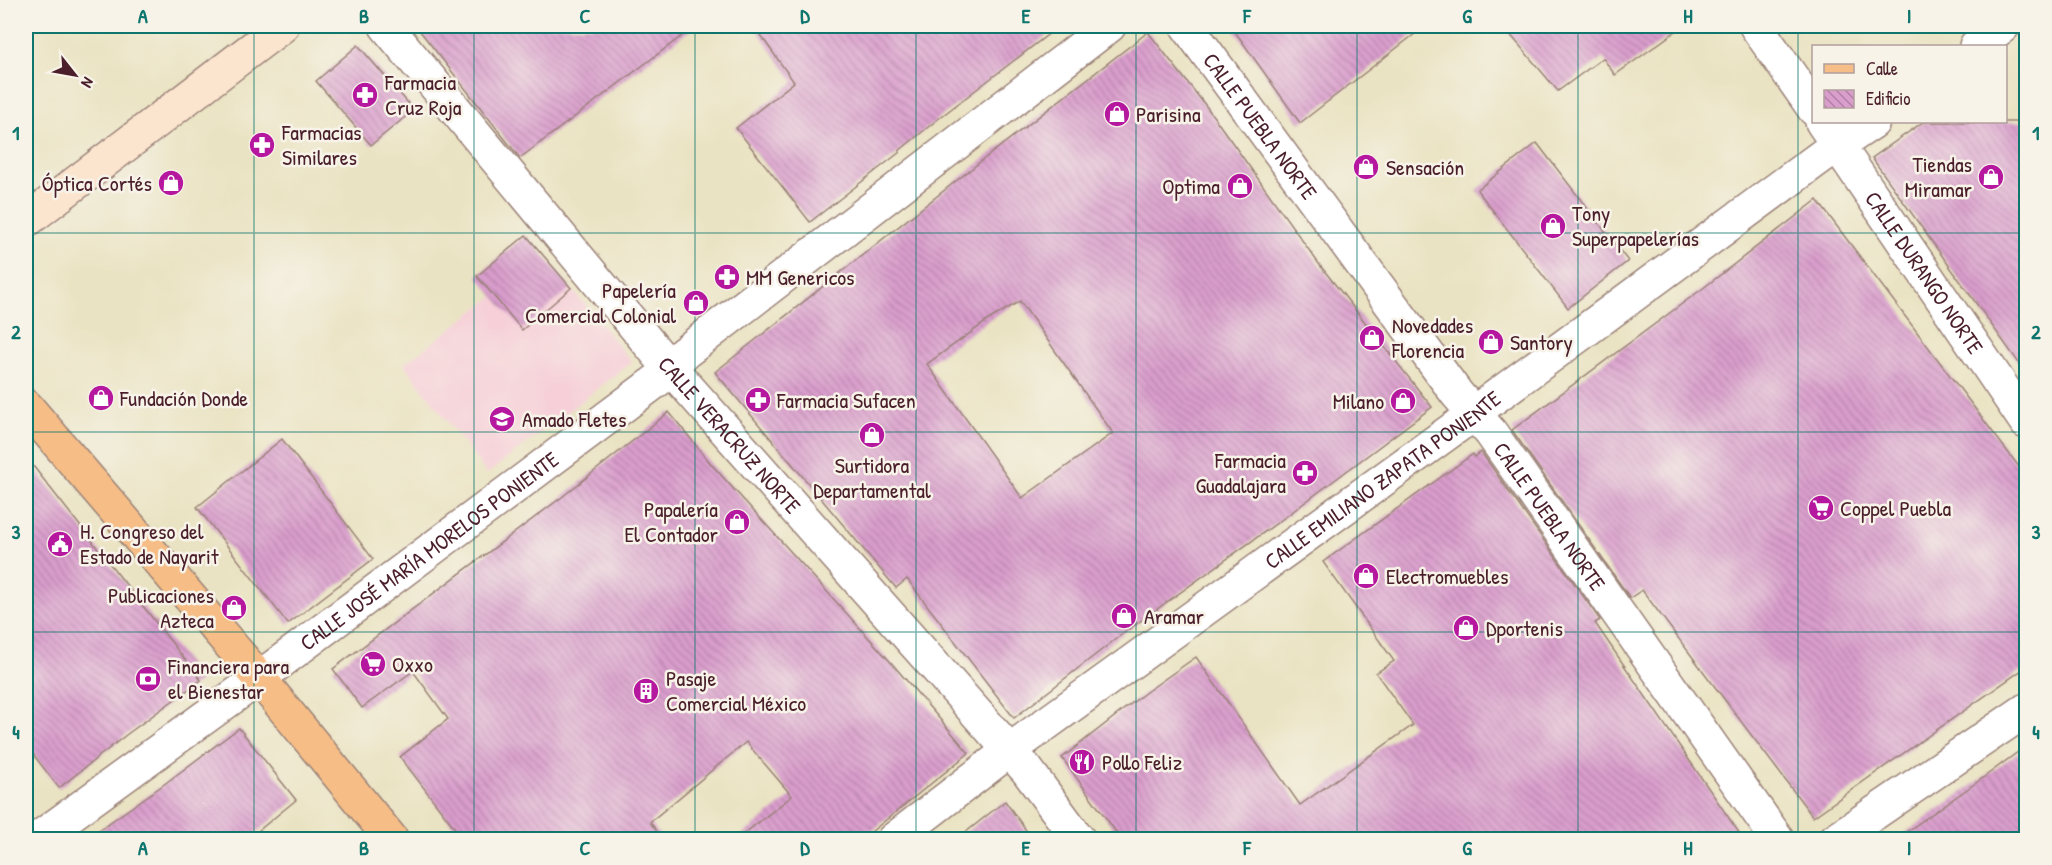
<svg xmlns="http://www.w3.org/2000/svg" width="2052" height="865" font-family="'Patrick Hand',sans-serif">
<defs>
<pattern id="building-back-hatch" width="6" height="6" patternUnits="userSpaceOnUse" patternTransform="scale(1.5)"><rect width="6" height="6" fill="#da9ecd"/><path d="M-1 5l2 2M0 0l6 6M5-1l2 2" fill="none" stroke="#b380a7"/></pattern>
</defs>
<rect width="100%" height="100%" fill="#f7f3e8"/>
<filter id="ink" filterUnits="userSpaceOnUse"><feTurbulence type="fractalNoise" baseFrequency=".0167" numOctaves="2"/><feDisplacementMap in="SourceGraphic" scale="12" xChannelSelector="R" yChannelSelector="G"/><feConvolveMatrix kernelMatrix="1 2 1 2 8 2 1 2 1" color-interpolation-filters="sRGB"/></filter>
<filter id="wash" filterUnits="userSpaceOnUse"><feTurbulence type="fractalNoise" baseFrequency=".008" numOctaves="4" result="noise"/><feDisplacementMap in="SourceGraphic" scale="24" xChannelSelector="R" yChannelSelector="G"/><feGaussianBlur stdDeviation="1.35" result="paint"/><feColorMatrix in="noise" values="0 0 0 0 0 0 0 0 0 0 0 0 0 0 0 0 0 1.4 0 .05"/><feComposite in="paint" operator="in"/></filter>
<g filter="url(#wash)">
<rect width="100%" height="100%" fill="#eae3c3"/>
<polygon fill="#f6cfd8" points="571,288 632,362 487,474 404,364 494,296 522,330"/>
<g id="blocks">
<g fill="url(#building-back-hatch)" fill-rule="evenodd">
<polygon points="416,26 695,26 520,158"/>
<polygon points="754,26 1059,26 938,119 899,151 900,152 810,222 736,128 794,82"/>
<polygon points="1231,26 1425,26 1300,123"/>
<polygon points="1503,26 1683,26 1615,75 1603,58 1558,91"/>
<path d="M1148 32 1206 106 1319 264 1432 407 1288 515 1121 635 1014 718 907 579 896 588 715 372 980 162ZM1020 301 1113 433 1022 498 927 364 990 319Z"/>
<polygon points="358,45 414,110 371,145 316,81"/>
<polygon points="1923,122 2026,122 2026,373 1872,158"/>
<polygon points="1537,143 1628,261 1568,308 1477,190"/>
<polygon points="1817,200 2026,476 2026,667 1813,817 1642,590 1630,598 1512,430 1702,289"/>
<polygon points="526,235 571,288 522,330 477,276"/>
<polygon points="669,412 711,464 888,659 969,753 861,840 736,840 792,796 746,742 650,822 663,840 464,840 400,757 448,719 413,671 362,708 333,669 562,497"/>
<polygon points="282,439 373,559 288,624 197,507"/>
<polygon points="1481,452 1600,620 1595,623 1744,840 1122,840 1062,758 1146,692 1196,657 1300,805 1413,725 1376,673 1394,661 1323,562 1473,454 1475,457"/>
<polygon points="26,457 201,680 126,735 59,788 26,745"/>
<polygon points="239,728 296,800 247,840 85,840 163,785"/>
<polygon points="2026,746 2026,840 1895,840 1980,780"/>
<polygon points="1005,801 1033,840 956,840"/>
</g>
</g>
</g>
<g filter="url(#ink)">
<use href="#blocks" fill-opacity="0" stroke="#9a8177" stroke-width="1.5"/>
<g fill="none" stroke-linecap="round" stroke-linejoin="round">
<g stroke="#9a8177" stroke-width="36">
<g id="street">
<path id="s1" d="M386 26 657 353 1027 770 1079 840"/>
<path id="s2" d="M1187 26 1457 394 1491 433 1778 840"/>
<polyline points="1756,26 1814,109"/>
<polyline points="1976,46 2003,26"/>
<path id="s3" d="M1822 122 2026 422"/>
<path id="s4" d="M36 840 259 678 659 379 684 353 1109 26"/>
<path id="s5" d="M893 840 1010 750 1460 424 1475 415 1487 403 1822 156 1873 122"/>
<polyline points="1835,840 2026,710"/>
</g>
</g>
<g stroke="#9a8177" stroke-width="36">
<polyline id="secondary" points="26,221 282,26"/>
</g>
<g stroke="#9a8177" stroke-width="36">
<polyline id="primary" points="26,406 259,678 392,840"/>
</g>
<use href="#street" stroke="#fff" stroke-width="33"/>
<use href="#secondary" stroke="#fbe5cf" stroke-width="33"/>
<use href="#primary" stroke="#f6be86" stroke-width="33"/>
</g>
</g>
<path fill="none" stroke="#0f766e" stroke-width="1.5" stroke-opacity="0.55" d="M254 26V840M474 26V840M695 26V840M916 26V840M1136 26V840M1357 26V840M1578 26V840M1798 26V840M26 233H2026M26 432H2026M26 632H2026"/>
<defs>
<g id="pharmacy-disc" transform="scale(1.35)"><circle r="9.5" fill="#b5179e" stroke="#f7f3e8"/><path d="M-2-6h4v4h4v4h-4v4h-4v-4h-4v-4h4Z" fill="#fff"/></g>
<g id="shop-disc" transform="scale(1.35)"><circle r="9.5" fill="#b5179e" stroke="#f7f3e8"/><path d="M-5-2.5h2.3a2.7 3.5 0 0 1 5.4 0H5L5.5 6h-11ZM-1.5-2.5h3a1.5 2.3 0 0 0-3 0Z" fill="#fff"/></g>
<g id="school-disc" transform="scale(1.35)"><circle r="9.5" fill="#b5179e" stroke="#f7f3e8"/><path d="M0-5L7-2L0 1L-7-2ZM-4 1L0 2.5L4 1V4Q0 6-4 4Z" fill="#fff"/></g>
<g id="supermarket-disc" transform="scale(1.35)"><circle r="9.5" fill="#b5179e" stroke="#f7f3e8"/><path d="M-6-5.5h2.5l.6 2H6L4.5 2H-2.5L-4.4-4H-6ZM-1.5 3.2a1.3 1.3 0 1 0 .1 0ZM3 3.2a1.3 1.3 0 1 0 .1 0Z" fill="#fff"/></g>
<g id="civic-disc" transform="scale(1.35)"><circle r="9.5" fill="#b5179e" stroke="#f7f3e8"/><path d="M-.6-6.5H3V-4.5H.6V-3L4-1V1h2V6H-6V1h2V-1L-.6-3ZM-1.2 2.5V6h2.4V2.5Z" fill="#fff"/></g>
<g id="bank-disc" transform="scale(1.35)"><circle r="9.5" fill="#b5179e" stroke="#f7f3e8"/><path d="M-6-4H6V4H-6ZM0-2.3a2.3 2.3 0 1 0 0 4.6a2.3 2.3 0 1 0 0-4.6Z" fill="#fff"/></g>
<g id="building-disc" transform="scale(1.35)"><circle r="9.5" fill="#b5179e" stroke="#f7f3e8"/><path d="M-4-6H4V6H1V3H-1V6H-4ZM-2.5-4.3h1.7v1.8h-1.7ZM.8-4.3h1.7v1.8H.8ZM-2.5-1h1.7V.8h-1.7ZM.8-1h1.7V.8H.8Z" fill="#fff"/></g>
<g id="restaurant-disc" transform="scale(1.35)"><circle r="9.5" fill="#b5179e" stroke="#f7f3e8"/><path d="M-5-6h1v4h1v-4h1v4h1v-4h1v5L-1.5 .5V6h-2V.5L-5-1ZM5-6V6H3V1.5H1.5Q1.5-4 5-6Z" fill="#fff"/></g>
</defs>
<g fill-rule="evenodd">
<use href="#pharmacy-disc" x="365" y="95"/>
<use href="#shop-disc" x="1117" y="114"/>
<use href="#pharmacy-disc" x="262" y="145"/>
<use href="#shop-disc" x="1366" y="167"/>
<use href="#shop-disc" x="1991" y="177"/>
<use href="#shop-disc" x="171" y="183"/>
<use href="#shop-disc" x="1240" y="186"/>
<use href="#shop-disc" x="1553" y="226"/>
<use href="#pharmacy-disc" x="727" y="277"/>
<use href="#shop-disc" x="696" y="303"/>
<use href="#shop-disc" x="1372" y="338"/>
<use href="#shop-disc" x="1491" y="342"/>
<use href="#shop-disc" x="101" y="398"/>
<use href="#pharmacy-disc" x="758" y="400"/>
<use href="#shop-disc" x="1403" y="401"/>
<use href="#school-disc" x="502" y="419"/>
<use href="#shop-disc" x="872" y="435"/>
<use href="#pharmacy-disc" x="1305" y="473"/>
<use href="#supermarket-disc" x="1821" y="508"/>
<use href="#shop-disc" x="737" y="522"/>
<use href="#civic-disc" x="60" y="544"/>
<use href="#shop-disc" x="1366" y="576"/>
<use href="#shop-disc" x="234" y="608"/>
<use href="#shop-disc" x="1124" y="616"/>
<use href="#shop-disc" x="1466" y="628"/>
<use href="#supermarket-disc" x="373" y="664"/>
<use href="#bank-disc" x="148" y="679"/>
<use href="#building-disc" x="646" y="691"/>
<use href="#restaurant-disc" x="1082" y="762"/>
</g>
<g text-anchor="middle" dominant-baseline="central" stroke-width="5" stroke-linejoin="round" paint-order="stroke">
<g font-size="22" fill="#4a1f2b" stroke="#f7f3e8" text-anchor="start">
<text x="385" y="82">Farmacia<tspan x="385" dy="25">Cruz Roja</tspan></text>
<text x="1136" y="114">Parisina</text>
<text x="282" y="132">Farmacias<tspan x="282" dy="25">Similares</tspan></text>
<text x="1972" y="164" text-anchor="end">Tiendas<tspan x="1972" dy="25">Miramar</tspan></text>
<text x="1386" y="167">Sensación</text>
<text x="152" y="183" text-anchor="end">Óptica Cortés</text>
<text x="1220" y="186" text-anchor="end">Optima</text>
<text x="1572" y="213">Tony<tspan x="1572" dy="25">Superpapelerías</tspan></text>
<text x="746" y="277">MM Genericos</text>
<text x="676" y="290" text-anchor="end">Papelería<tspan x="676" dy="25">Comercial Colonial</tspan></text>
<text x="1392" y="325">Novedades<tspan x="1392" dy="25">Florencia</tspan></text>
<text x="1510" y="342">Santory</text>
<text x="120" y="398">Fundación Donde</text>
<text x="777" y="400">Farmacia Sufacen</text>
<text x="1384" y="401" text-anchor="end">Milano</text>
<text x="522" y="419">Amado Fletes</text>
<text x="1286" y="460" text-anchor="end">Farmacia<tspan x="1286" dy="25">Guadalajara</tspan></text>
<text x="872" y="465" text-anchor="middle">Surtidora<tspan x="872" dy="25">Departamental</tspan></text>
<text x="1840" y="508">Coppel Puebla</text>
<text x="718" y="509" text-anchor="end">Papalería<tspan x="718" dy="25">El Contador</tspan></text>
<text x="80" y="531">H. Congreso del<tspan x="80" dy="25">Estado de Nayarit</tspan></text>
<text x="1386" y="576">Electromuebles</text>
<text x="214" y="595" text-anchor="end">Publicaciones<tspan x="214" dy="25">Azteca</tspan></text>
<text x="1144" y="616">Aramar</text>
<text x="1486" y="628">Dportenis</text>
<text x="392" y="664">Oxxo</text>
<text x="168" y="666">Financiera para<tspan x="168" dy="25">el Bienestar</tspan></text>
<text x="666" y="678">Pasaje<tspan x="666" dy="25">Comercial México</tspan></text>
<text x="1102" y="762">Pollo Feliz</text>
</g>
<g font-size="22" fill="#4a1f2b" stroke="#f7f3e8">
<text stroke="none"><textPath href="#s2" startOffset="124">CALLE PUEBLA NORTE</textPath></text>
<text stroke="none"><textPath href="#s3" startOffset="182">CALLE DURANGO NORTE</textPath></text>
<text stroke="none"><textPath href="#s1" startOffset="534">CALLE VERACRUZ NORTE</textPath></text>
<text stroke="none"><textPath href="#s5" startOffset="608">CALLE EMILIANO ZAPATA PONIENTE</textPath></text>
<text stroke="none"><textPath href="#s2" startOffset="610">CALLE PUEBLA NORTE</textPath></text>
<text stroke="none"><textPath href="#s4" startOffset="488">CALLE JOSÉ MARÍA MORELOS PONIENTE</textPath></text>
</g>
</g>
<rect width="2052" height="865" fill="none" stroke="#f7f3e8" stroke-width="66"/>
<rect x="1812" y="45" width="195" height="78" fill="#f7f3e8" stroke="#b29e9c" stroke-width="1.5"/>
<rect x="1824" y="64" width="30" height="9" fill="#f6be86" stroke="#b29e9c" stroke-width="1.5"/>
<text x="1866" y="75" font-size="18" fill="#4a1f2b">Calle</text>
<rect x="1824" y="90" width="30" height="18" fill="url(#building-back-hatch)" stroke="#b29e9c" stroke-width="1.5"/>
<text x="1866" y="105" font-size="18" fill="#4a1f2b">Edificio</text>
<g transform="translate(75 75) rotate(121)" stroke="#f7f3e8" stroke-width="4.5" paint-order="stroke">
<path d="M0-4.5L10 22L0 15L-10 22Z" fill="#4a1f2b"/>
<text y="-9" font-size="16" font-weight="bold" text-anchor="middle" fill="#4a1f2b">N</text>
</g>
<rect x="33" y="33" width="1986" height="799" fill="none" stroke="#0f766e" stroke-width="2"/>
<g font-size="20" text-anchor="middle" font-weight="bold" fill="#0f766e">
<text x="143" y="23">A</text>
<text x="364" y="23">B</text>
<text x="585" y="23">C</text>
<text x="805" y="23">D</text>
<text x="1026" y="23">E</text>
<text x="1247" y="23">F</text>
<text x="1467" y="23">G</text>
<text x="1688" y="23">H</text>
<text x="1909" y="23">I</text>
<text x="16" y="140">1</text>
<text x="2036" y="140">1</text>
<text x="16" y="339">2</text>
<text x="2036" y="339">2</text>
<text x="16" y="539">3</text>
<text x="2036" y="539">3</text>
<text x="16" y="739">4</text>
<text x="2036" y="739">4</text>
<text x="143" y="855">A</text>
<text x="364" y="855">B</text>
<text x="585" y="855">C</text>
<text x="805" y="855">D</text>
<text x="1026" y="855">E</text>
<text x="1247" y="855">F</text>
<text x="1467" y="855">G</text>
<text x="1688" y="855">H</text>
<text x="1909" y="855">I</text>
</g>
</svg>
